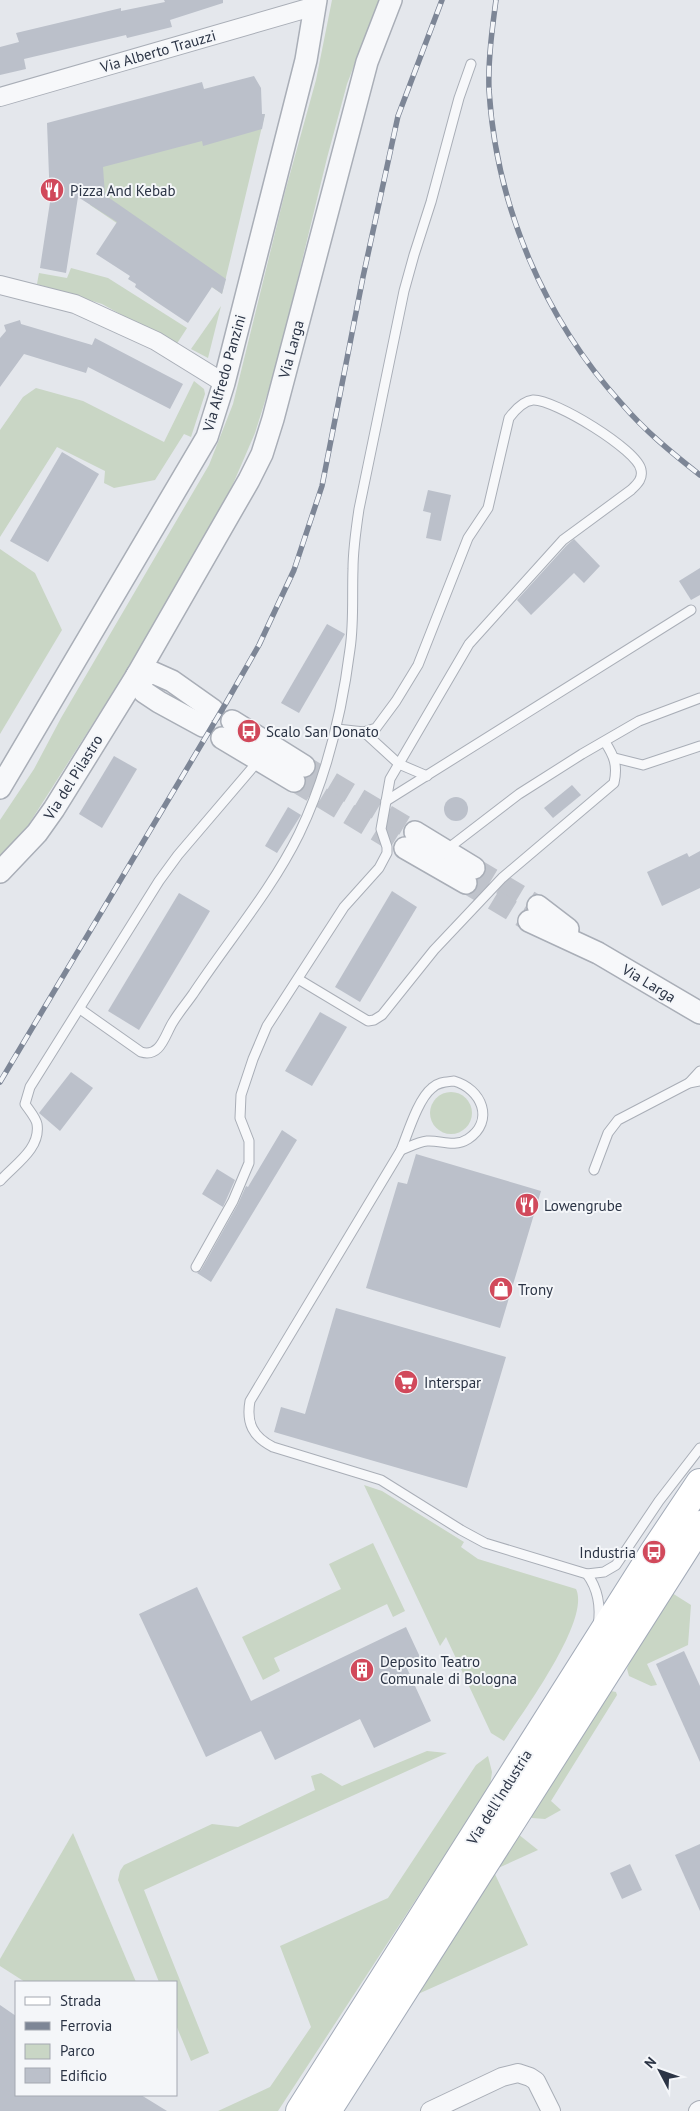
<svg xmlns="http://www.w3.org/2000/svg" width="700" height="2111" font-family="'PT Sans',sans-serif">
<rect width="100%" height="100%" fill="#e4e7ec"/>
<g fill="#c9d6c5">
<polygon points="332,0 379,0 347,84 327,158 278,360 255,433 230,491 138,653 27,827 0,856 0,820 34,769 61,718 209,465 233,404 285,192 316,80"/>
<polygon points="265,114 222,294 90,205 88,155 199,132"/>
<polygon points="71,268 108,278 187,328 176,345 102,304 37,284 39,273 67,278"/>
<polygon points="221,306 208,358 191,349"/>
<polygon points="194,381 204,389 205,394 191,437 184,434 155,480 114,488 104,483 105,471 57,447 0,537 0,430 23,397 36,388 83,401 164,442"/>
<polygon points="0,549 35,573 62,630 0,734"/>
<circle cx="451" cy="1113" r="21"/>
<path d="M364 1485 382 1491 464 1542 461 1547 478 1559 576 1589C591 1620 522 1713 504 1741L491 1733 446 1637 440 1646Z"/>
<polygon points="373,1543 405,1611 393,1617 387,1604 274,1658 280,1671 263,1680 242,1637 341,1589 329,1564"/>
<polygon points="672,1593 691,1605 688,1645 647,1664 657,1685 651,1686 629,1676 627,1669 630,1661"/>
<polygon points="611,1691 616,1692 617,1695 551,1801 561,1810 545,1819 532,1818 530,1816 534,1807 542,1799"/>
<polygon points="427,1751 447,1753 144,1890 209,2053 191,2061 176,2025 176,1982 159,1982 118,1880 120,1871 124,1865 212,1824 238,1827 315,1790 311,1776 321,1773 342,1786"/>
<polygon points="488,1756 492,1772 490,1786 278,2111 218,2111 270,2087 311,2027 280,1946 388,1898 476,1765"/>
<polygon points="73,1833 136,1982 25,1982 0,1966 0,1959"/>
<polygon points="518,1834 538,1850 496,1869"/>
<polygon points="494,1872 528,1945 418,1994"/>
</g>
<g fill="#bbc0ca">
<polygon points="164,0 223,0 223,3 170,20 172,27 127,38 126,35 24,59 26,69 0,75 0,47 19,42 16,33 121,8 121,11 165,2"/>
<polygon points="254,76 261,88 262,114 265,114 262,129 203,146 202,141 103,167 105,195 226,279 222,294 212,287 188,323 155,301 135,287 136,284 128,279 130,276 96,254 117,222 78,197 66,273 40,268 50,202 47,123 202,82 204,89"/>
<polygon points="20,320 21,324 92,345 95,338 183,384 170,409 88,367 86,373 24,354 0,387 0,338 6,331 4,325"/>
<polygon points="62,452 99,474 48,562 10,541"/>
<polygon points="428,490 451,495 441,541 426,538 431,513 423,511"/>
<polygon points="574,539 600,566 584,583 574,573 531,615 517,600 567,545"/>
<polygon points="700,568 700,595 691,600 679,581"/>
<polygon points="327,624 345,634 299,713 281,703"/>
<polygon points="114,756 137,769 102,828 79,814"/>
<polygon points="572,785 581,795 553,818 544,808"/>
<circle cx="456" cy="809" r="12"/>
<polygon points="288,807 301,815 277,853 265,846"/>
<polygon points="700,851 700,888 662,906 647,872 687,853 689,857"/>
<polygon points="392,891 417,907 360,1002 335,987"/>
<polygon points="179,893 210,911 139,1030 108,1011"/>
<polygon points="320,1012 347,1027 312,1086 285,1071"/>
<polygon points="71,1072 93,1088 60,1131 39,1113"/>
<polygon points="282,1130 297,1140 211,1282 197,1273 201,1270 238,1204 246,1186 248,1187"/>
<polygon points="416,1154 541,1191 500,1328 366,1288 398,1182 407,1184"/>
<polygon points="217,1169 235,1180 223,1207 202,1194"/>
<polygon points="336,1308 506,1357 467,1488 274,1432 281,1407 305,1414"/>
<polygon points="197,1587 251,1701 406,1627 420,1657 405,1664 431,1721 374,1748 360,1719 275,1760 261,1731 206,1757 139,1614"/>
<polygon points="684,1651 700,1686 700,1762 656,1664"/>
<polygon points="700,1844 700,1911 675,1855"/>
<polygon points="630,1864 642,1890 622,1899 610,1873"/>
<polygon points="0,2005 16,2016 16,2095 141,2095 167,2111 0,2111"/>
</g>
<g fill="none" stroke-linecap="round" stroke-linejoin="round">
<g stroke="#bfc3cb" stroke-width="21" stroke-dasharray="21 11" stroke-linecap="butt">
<polyline points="304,766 415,832"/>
<polyline points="294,781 405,848"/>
<polyline points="474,868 538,906"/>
<polyline points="466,883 529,921"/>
</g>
<g stroke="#a9aeb7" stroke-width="11">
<g id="service">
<polyline points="364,732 399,764 427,776"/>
<polyline points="615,758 643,765 700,746"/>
<polyline points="386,801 691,610"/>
<polyline points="446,850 519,794 582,754 639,721 700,698"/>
<path d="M298 979 368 1021 374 1020 382 1015 434 950 502 878 614 783C618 765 614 756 605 742"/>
<path d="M80 1009 141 1052C161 1058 165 1034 173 1022 179 1012 186 1004 193 994 228 941 271 891 299 834 327 776 342 712 350 649 354 622 352 596 353 569 353 549 356 529 359 509L404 291 414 255 431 202 459 98 471 64"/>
<path d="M454 1081C482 1089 495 1121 468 1139 454 1148 441 1140 427 1141 418 1142 409 1147 401 1150 408 1133 418 1099 432 1088 438 1082 446 1082 454 1081Z"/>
<polyline points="689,1083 700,1071"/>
<path d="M401 1150 250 1401C246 1423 253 1437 273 1447L381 1480 461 1530 485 1543 587 1574 604 1572 616 1565 659 1501 700 1448"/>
<polyline points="594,1170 608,1133 618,1120 689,1083 700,1081"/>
<path d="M0 1181C14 1165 41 1149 37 1124 36 1118 29 1110 25 1104L30 1087 159 881 178 855 259 760"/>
<path d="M196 1267 233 1201 249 1163V1141L240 1118 241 1095 253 1059 267 1026 344 907 379 868 387 853V847L381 829 390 779 469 644 563 540 631 490C637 484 643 479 641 470 638 450 554 399 533 400 523 401 515 410 509 418L488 508 468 538 418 665 396 701 376 728 364 732 337 729"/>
<path d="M587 1574C598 1589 601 1607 598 1626"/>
</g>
</g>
<g stroke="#a9aeb7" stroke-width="20">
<g id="minor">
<polyline points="0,97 315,6"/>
<polyline points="0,285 75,304 156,341 224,383"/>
<polyline points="430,2111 502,2077 518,2073 530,2077 536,2081 551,2111"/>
<polyline points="698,2111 700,2110"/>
</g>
</g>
<g stroke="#a9aeb7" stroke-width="24">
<g id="tertiary">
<polyline points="137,675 154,673 172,681 213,710"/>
<polyline points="137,675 144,692 159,702 203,726"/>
<polyline points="232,721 304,766"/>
<polyline points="222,738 294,781"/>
<polyline points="0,788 207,437 224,383 306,60 316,0"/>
<polyline points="415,832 474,868"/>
<polyline points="405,848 466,883"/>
<polyline points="0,872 37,833 54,809 137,675 249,480 262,454 273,419 367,62 391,0"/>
<polyline points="538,906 568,929"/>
<polyline points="529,921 598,953 700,1013"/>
</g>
</g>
<g stroke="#a3abb8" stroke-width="30">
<g id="primary">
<polyline points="300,2111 654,1552 700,1483"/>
<polyline points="327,2111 700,1525"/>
</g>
</g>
<use href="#service" stroke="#f7f8fa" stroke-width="9"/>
<use href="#minor" stroke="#f7f8fa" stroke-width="18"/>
<use href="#tertiary" stroke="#f7f8fa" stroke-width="21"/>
<use href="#primary" stroke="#fff" stroke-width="28"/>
<g stroke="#7d8696" stroke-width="5.5">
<g id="rail">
<path d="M496 0C492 30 488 60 489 90 496 205 544 319 622 404 645 431 672 453 700 475"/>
<polyline points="0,1082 226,703 259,645 294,570 322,486 363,277 398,116 442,0"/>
</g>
</g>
<use href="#rail" stroke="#f4f6f9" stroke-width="4" stroke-dasharray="11" stroke-linecap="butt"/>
</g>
<defs>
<g id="restaurant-disc" transform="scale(1.25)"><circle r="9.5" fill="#d1495b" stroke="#f4f6f9"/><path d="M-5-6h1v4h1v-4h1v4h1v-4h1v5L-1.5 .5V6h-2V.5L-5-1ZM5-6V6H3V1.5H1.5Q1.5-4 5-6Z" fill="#fff"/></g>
<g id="bus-disc" transform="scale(1.25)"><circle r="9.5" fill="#d1495b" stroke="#f4f6f9"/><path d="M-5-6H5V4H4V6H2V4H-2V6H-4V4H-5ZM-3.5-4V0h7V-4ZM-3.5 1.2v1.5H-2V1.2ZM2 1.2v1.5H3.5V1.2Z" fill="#fff"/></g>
<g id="shop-disc" transform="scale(1.25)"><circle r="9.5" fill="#d1495b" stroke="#f4f6f9"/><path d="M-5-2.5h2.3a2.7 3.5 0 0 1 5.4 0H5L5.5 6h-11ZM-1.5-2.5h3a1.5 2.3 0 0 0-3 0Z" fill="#fff"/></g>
<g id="supermarket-disc" transform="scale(1.25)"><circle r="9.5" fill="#d1495b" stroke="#f4f6f9"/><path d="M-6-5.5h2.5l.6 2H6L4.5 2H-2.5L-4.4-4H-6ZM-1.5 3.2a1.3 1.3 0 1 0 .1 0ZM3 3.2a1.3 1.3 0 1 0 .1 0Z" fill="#fff"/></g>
<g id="building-disc" transform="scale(1.25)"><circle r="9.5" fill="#d1495b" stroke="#f4f6f9"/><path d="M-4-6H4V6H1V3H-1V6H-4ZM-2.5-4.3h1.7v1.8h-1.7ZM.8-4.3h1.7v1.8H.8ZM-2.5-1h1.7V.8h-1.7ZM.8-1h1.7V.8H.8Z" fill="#fff"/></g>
</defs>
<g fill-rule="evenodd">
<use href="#restaurant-disc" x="52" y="190"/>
<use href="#bus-disc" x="249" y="731"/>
<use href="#restaurant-disc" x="527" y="1205"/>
<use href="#shop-disc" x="501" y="1289"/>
<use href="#supermarket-disc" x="406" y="1382"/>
<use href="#bus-disc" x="654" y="1552"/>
<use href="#building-disc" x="362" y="1670"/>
</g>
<g text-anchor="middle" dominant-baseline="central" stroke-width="4" stroke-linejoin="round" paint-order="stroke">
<g font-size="15" fill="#2b3445" stroke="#f4f6f9">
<text transform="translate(158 51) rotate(-16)">Via Alberto Trauzzi</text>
<text transform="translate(291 349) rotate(-75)">Via Larga</text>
<text transform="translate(224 373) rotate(-74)">Via Alfredo Panzini</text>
<text transform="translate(73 777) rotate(-58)">Via del Pilastro</text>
<text transform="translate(649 983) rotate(31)">Via Larga</text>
<text transform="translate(499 1797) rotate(-58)">Via dell'Industria</text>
</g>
<g font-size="15" fill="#2b3445" stroke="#f4f6f9" text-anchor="start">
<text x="70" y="190">Pizza And Kebab</text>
<text x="266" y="731">Scalo San Donato</text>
<text x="544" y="1205">Lowengrube</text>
<text x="518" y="1289">Trony</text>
<text x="424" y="1382">Interspar</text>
<text x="636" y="1552" text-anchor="end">Industria</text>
<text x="380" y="1661">Deposito Teatro<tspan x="380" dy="17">Comunale di Bologna</tspan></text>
</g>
</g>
<rect x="15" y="1981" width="162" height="115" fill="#f4f6f9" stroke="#a4a8b1"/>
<rect x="25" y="1997" width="25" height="8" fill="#ffffff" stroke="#a4a8b1"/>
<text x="60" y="2006" font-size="15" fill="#2b3445">Strada</text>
<rect x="25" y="2022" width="25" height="8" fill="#7d8696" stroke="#a4a8b1"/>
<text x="60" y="2031" font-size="15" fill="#2b3445">Ferrovia</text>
<rect x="25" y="2044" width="25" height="15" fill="#c9d6c5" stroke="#a4a8b1"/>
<text x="60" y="2056" font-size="15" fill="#2b3445">Parco</text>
<rect x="25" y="2068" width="25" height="15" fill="#bbc0ca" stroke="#a4a8b1"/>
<text x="60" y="2081" font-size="15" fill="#2b3445">Edificio</text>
<g transform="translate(660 2071) rotate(311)" stroke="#f4f6f9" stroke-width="4" paint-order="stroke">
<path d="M0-4L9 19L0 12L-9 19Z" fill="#2b3445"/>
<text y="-8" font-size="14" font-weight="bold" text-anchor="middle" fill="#2b3445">N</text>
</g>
</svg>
